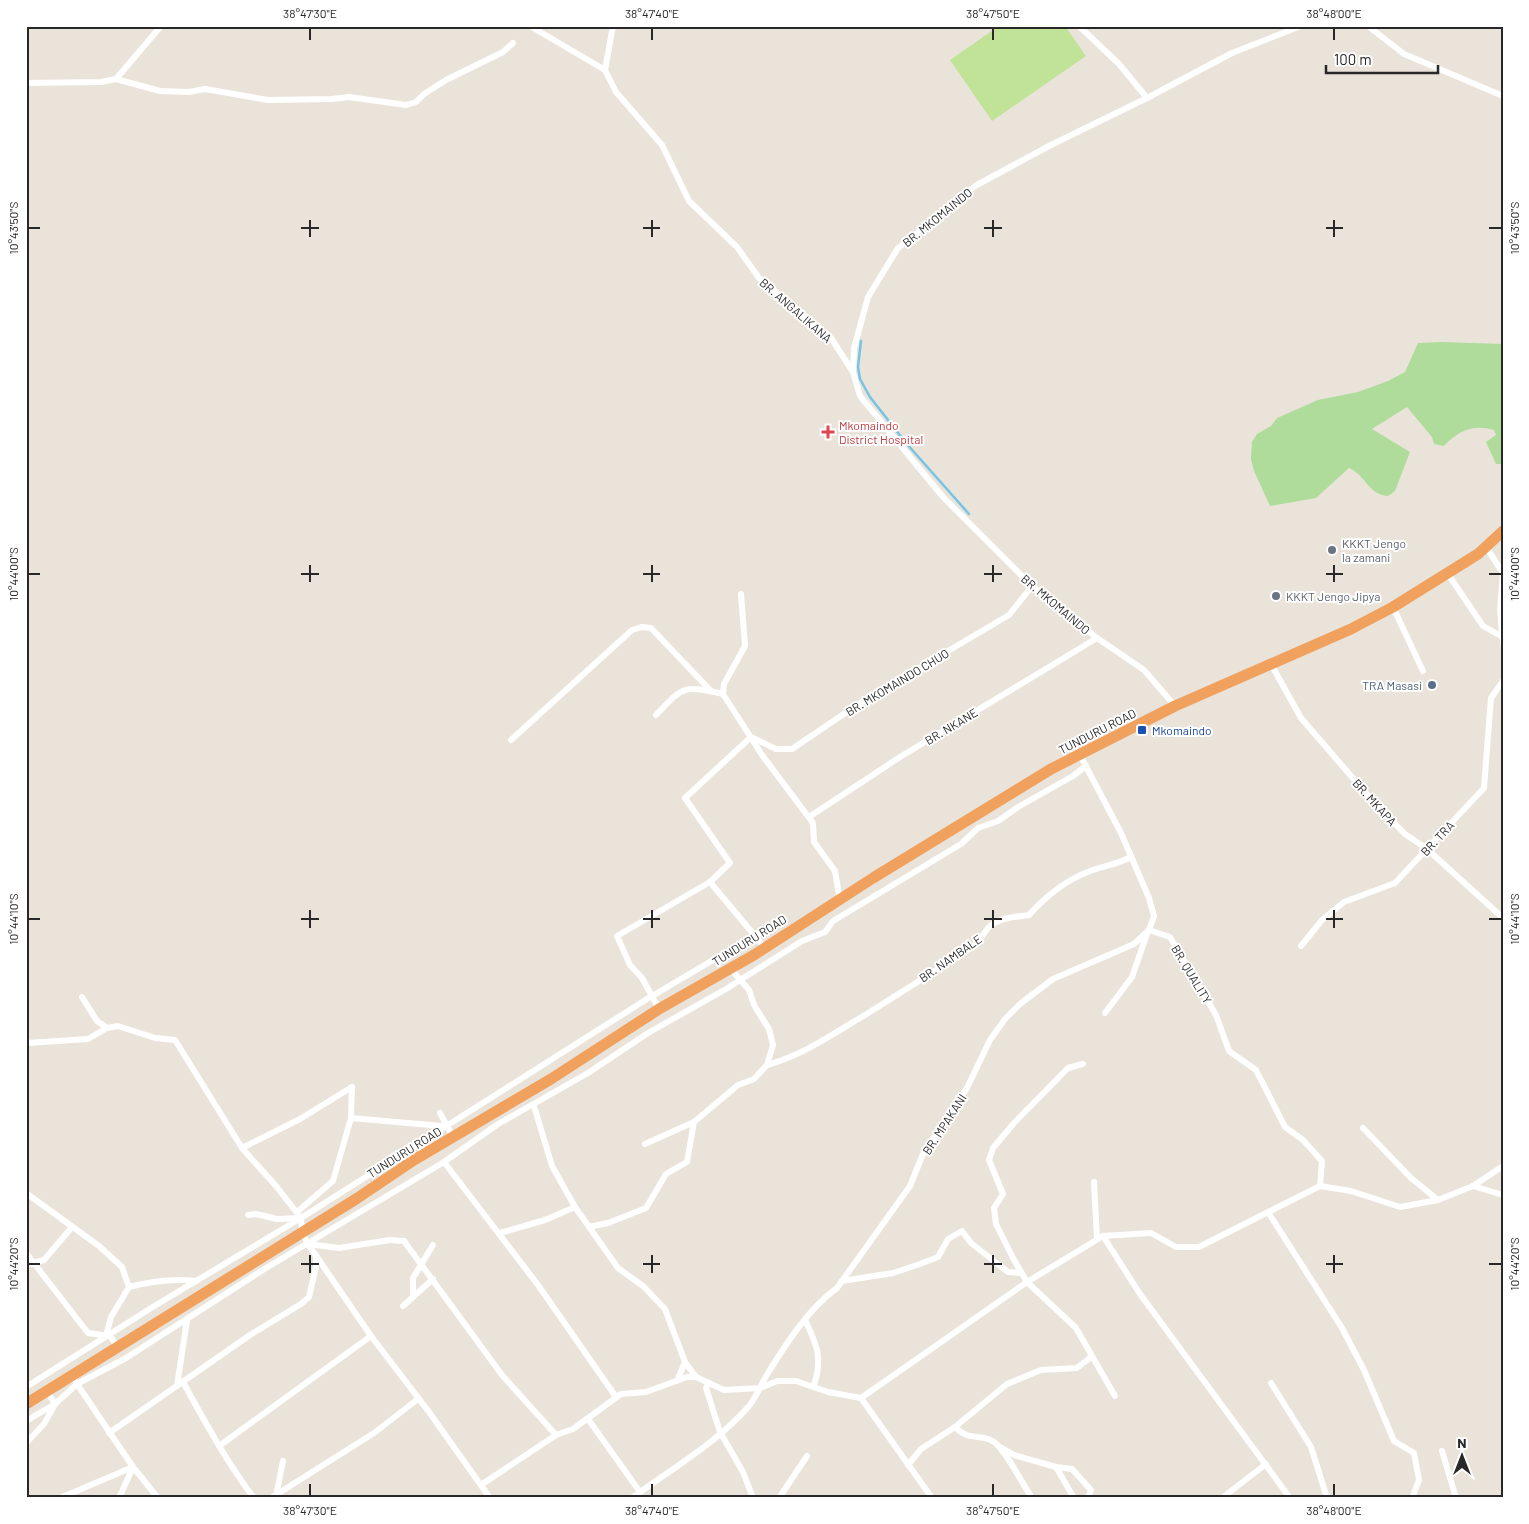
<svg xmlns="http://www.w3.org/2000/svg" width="1529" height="1524" font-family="Barlow,sans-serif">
<rect width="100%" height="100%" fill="#e9e3da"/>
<path fill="#afdc9b" d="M1441 342 1503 344V464H1496L1486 442 1496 435 1494 430C1473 424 1458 431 1444 446L1434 444 1432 437 1407 407 1372 429 1410 452 1395 491 1388 496C1367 494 1367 476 1349 468L1316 498 1270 506 1254 471 1251 459 1252 442 1257 434 1271 426 1277 418 1318 400 1358 392 1388 381 1405 372 1418 343Z"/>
<polygon fill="#c1e397" points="999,26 1065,26 1086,56 992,121 950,60"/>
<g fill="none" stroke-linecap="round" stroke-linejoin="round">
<polyline stroke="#75c4e4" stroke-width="2.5" points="861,341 858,367 860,379 870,397 906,443 969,514"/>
<g stroke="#fff" stroke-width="6">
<polyline points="530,26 605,70"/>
<polyline points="613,26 605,70 616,92 662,145 689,201 737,247 759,278 831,338 853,372"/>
<polyline points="1079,26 1119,64 1147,98"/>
<polyline points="1368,26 1404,54 1503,96"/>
<polyline points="116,79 161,26"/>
<polyline points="26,83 101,82 116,79 160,91 189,92 205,89 268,100 332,99 349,97 406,105 416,102 424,94 446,80 503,52 513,43"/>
<polyline points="1486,547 1503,573 1500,610 1503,643"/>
<polyline points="1448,574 1483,626 1501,636"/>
<polyline points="741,594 745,646 724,684 723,694 762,755 813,823 814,842 835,871 840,900"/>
<polyline points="1393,607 1423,671"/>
<polyline points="1271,664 1301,718 1377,806 1405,834 1427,849 1503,918"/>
<polyline points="1175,706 1144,670 1097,638 1032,586 943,497 860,396 853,372 854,348 868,297 898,248 975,186 1049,146 1147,98 1232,53 1301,26"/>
<path d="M656 715C684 686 682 685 723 694"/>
<polyline points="511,740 632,630 642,627 651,628 711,691"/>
<polyline points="1080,755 1121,833 1149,898 1154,916 1149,930 1170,937 1216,1015 1229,1051 1256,1070 1285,1127 1303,1140 1322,1161 1320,1186"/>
<polyline points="809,817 900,757 1097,638"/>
<polyline points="1301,946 1322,920 1344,902 1395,883 1484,788 1491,698 1503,681"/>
<polyline points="765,948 710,882 730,863 685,798 751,737 776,749 792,749 860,703 1009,615 1032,586"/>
<polyline points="82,997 97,1021 107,1028 118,1026 155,1038 175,1040 242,1148 276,1186 301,1218 302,1232 308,1244 371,1336 429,1412 490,1498"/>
<polyline points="659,1009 642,978 630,965 617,936 710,882"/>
<polyline points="1105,1013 1132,977 1148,931"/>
<polyline points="26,1040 27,1043 88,1039 107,1028"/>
<polyline points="1083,1064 1068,1068 1014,1123 993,1148 989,1160 1003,1194 994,1208 996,1224 1013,1258 1027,1282 1076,1328 1115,1396"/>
<path d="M767 1065C803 1055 833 1034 865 1015 902 992 938 969 975 945 981 939 985 931 990 926 1001 917 1016 917 1029 915 1046 896 1066 880 1090 871 1104 866 1118 864 1131 857"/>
<polyline points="534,1106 552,1166 575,1207 618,1268 643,1286 665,1309 685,1362 678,1379"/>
<polyline points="440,1113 453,1137"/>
<polyline points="351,1118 442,1126"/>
<polyline points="1363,1128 1411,1178 1438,1200"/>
<polyline points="645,1144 694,1122"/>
<polyline points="242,1148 300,1119 352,1087"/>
<polyline points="444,1162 538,1285 616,1397"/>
<polyline points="1094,1182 1097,1239"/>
<polyline points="1473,1186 1503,1195"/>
<polyline points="26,1193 99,1246 122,1267 129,1287 111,1317 107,1332 118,1347"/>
<polyline points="297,1212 333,1181 351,1118 352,1087"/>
<polyline points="1268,1212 1342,1328 1364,1370 1394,1441 1414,1453 1419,1480 1412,1498"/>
<polyline points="248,1215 256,1214 277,1219 299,1218"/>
<polyline points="589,1227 608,1223 646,1208 666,1174 687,1162 694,1122 738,1085 754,1079 767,1065 773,1045 769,1029 754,1005 749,990 730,968"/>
<polyline points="500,1233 545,1220 575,1207"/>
<polyline points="1103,1236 1140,1294 1290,1498"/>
<polyline points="308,1244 339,1248 390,1240 404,1241 502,1375 556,1435"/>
<polyline points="26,1253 88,1333 108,1336"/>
<polyline points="26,1265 44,1260 72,1227"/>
<polyline points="842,1281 893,1273 920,1264 938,1257 948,1239 962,1231 971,1243 1008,1272 1021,1273"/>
<path d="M129 1287C152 1281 172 1278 196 1281"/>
<polyline points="413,1295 413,1278 433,1245"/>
<polyline points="403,1306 433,1279"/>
<path d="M805 1320C817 1345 823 1358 814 1385"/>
<polyline points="685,1362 696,1377"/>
<polyline points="75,1381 133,1467 158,1498"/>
<path d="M183 1382C205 1422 226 1461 254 1498"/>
<polyline points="1271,1383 1311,1447 1327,1498"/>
<polyline points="708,1384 706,1388 720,1432 743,1472 753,1498"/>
<polyline points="177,1386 187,1320"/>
<polyline points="26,1387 156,1305 301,1218 647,999 769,927"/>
<polyline points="861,1398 1027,1282 1103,1236 1151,1233 1176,1247 1199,1247 1320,1186 1351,1191 1400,1207 1438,1200 1473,1186 1503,1166"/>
<polyline points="588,1419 640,1492"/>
<polyline points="26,1421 55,1404 77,1384 126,1358 266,1268 444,1162 498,1124 588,1073 648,1033 726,989 802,941 825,932 833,921 961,844 978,828 998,821 1018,807 1073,776 1086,766"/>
<path d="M955 1427C969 1442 981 1433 994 1442 1005 1449 1023 1485 1032 1498"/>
<polyline points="109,1433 250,1335 301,1304 309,1297 316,1267 316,1256"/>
<polyline points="26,1443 44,1424 55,1404 47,1391"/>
<polyline points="219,1446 371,1336"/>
<polyline points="1002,1448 1014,1455 1056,1467 1074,1498"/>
<polyline points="1442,1451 1456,1498"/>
<polyline points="908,1465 921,1449 955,1427 1007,1384 1041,1370 1077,1368 1091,1357"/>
<polyline points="1056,1467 1072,1469 1091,1490 1088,1498"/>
<polyline points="481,1485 556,1435 573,1429 621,1394 646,1392 687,1377 696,1377 724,1390 760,1388 777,1381 796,1381 828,1392 861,1398 932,1498"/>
<polyline points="276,1496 283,1461"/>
<polyline points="60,1498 133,1467"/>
<polyline points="119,1498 133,1467"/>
<polyline points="271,1498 374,1433 418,1399"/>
<path d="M632 1498C671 1469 717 1443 749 1406 757 1396 761 1384 768 1373 786 1344 809 1308 837 1288L910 1186 923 1154 967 1088 990 1040 1005 1019 1020 1004 1053 979 1134 944 1149 930"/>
<polyline points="779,1498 807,1456"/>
<polyline points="1222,1498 1266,1464"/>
</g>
<polyline stroke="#f1a15e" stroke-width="11" points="26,1404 356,1199 414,1160 551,1079 659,1009 754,955 873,878 1051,769 1175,706 1351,629 1393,607 1478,554 1503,531"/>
</g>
<path fill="none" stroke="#282828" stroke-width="2" d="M310 28V40M652 28V40M993 28V40M1334 28V40M310 220V237M652 220V237M993 220V237M1334 220V237M28 228H40M301 228H319M643 228H660M984 228H1002M1326 228H1343M1489 228H1502M310 565V582M652 565V582M993 565V582M1334 565V582M28 574H40M301 574H319M643 574H660M984 574H1002M1326 574H1343M1489 574H1502M310 910V928M652 910V928M993 910V928M1334 910V928M28 919H40M301 919H319M643 919H660M984 919H1002M1326 919H1343M1489 919H1502M310 1255V1273M652 1255V1273M993 1255V1273M1334 1255V1273M28 1264H40M301 1264H319M643 1264H660M984 1264H1002M1326 1264H1343M1489 1264H1502M310 1484V1496M652 1484V1496M993 1484V1496M1334 1484V1496"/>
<path fill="#e0444e" stroke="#fff" stroke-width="2" d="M825.5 424.5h5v5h5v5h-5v5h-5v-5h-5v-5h5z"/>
<g fill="#6b7280" stroke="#fff" stroke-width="2">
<circle cx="1332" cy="550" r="5"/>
<circle cx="1276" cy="596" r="5"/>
</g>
<circle fill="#5c6f8a" stroke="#fff" stroke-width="2" cx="1432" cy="685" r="5"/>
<rect fill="#1a4fb4" stroke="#fff" stroke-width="2" x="1137" y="725" width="10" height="10" rx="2.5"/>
<g text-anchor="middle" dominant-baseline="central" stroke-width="4" stroke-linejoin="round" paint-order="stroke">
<g font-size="12" fill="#282828" stroke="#fff">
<text transform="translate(937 217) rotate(-39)">BR. MKOMAINDO</text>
<text transform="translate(796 310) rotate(41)">BR. ANGALIKANA</text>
<text transform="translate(1056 604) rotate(40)">BR. MKOMAINDO</text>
<text transform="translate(897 682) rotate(-31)">BR. MKOMAINDO CHUO</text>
<text transform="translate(951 726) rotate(-31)">BR. NKANE</text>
<text transform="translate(1097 731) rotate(-27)">TUNDURU ROAD</text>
<text transform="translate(1375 802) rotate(48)">BR. MKAPA</text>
<text transform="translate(1437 838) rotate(-47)">BR. TRA</text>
<text transform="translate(749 940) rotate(-32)">TUNDURU ROAD</text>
<text transform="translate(950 958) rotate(-35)">BR. NAMBALE</text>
<text transform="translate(1192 974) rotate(59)">BR. QUALITY</text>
<text transform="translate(944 1124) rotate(-57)">BR. MPAKANI</text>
<text transform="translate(404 1152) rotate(-32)">TUNDURU ROAD</text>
</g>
<g font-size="12" fill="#be3a42" stroke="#fff" text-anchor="start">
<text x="839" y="425">Mkomaindo<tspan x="839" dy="14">District Hospital</tspan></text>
</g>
<g font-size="12" fill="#5b616d" stroke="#fff" text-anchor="start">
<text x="1342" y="543">KKKT Jengo<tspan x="1342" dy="14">la zamani</tspan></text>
<text x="1286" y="596">KKKT Jengo Jipya</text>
</g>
<g font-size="12" fill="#4e5e75" stroke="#fff" text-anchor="end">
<text x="1422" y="685">TRA Masasi</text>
</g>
<g font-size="12" fill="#164399" stroke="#fff" text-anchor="start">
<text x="1152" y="730">Mkomaindo</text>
</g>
</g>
<rect width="1529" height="1524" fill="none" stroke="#ffffff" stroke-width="55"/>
<g transform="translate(1462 1456)" stroke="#ffffff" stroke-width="4" paint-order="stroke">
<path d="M0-4L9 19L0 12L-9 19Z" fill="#282828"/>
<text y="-8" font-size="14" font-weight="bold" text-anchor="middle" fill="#282828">N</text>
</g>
<path d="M1326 65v8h112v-8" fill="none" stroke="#282828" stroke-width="2.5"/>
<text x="1334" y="65" font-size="15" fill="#282828" stroke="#ffffff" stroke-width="4" paint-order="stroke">100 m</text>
<rect x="28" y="28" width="1474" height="1468" fill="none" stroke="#282828" stroke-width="2"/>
<g font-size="12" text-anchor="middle" fill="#282828">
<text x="310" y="18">38°47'30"E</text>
<text x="652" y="18">38°47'40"E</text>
<text x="993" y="18">38°47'50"E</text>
<text x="1334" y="18">38°48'00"E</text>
<text transform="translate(14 228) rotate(-90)" y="4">10°43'50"S</text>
<text transform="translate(1515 228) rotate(-90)" y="4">10°43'50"S</text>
<text transform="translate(14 574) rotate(-90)" y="4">10°44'00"S</text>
<text transform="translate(1515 574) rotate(-90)" y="4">10°44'00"S</text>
<text transform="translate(14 919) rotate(-90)" y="4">10°44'10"S</text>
<text transform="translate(1515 919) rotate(-90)" y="4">10°44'10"S</text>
<text transform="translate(14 1264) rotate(-90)" y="4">10°44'20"S</text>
<text transform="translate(1515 1264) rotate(-90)" y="4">10°44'20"S</text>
<text x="310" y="1515">38°47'30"E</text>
<text x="652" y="1515">38°47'40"E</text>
<text x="993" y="1515">38°47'50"E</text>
<text x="1334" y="1515">38°48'00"E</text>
</g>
</svg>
